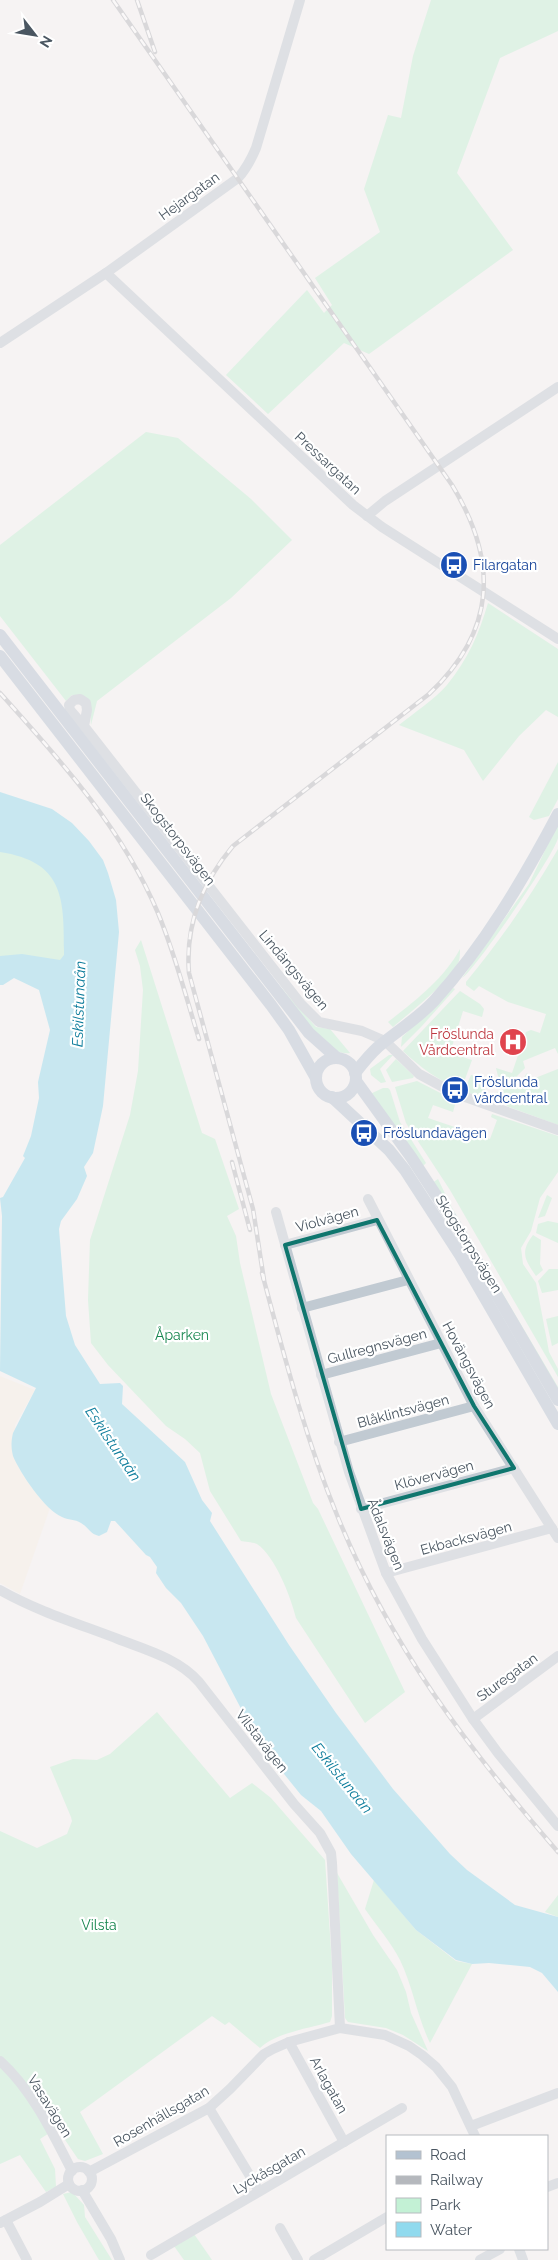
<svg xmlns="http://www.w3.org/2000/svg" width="558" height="2260" font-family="Raleway,sans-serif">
<rect width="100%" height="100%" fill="#f5f3f3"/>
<g fill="#c3f1d5">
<polygon points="431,0 558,0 558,31 500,58 457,173 513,250 369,354 344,343 268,414 226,375 307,290 324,313 332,305 315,278 380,232 364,189 388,115 401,118 413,56"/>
<path d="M146 432 178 438 251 499 292 540 231 598 97 701 91 725C90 709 94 694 72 695L66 701 0 616V545Z"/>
<path d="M488 603 558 649V717L546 710 519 736 483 781 464 750 399 725C415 712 434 700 447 685 468 659 479 634 488 603Z"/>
<polygon points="558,762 558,799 549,816 534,820 529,817"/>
<path d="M558 823C558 828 558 834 558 838 555 854 474 971 462 978L529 884Z"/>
<polygon points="0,829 34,840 94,924 95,1004 0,966"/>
<path d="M558 849V1054L555 1048 523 1061 525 1068C517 1076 512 1083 500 1084L496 1068 512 1073 526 1032 531 1030 540 1033 546 1014 508 1002 479 986 474 991 466 985V982C501 940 531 896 558 849Z"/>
<path d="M141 940 202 1133 215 1139 239 1209 227 1216 236 1236 240 1263 271 1394 313 1503 318 1509 405 1692 365 1723 296 1618C291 1597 275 1556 257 1544 253 1542 245 1542 241 1541L210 1491 200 1453 185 1439 166 1426 108 1365 91 1343 88 1300 90 1240 130 1115 138 1071 143 990 140 966 135 950Z"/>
<path d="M460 949C460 952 460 957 459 961 450 982 410 1012 393 1027L388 1022C415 1001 444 979 460 949Z"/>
<path d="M277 983 316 1027 330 1029 350 1053C323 1057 292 1003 277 983Z"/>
<polygon points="453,988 455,989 421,1027 401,1047 402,1037"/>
<path d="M460 991 480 1004 484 1009 482 1017 463 1011 450 1053 472 1060 461 1090C438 1080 421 1068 403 1051Z"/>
<polygon points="389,1055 393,1055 380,1069 386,1082 381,1083 371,1075 370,1069"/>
<polygon points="396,1059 414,1076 413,1078 392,1082 386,1070"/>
<path d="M558 1069V1125L509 1107 494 1099C495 1087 508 1091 516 1086 521 1083 524 1077 527 1073L530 1080Z"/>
<polygon points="471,1075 480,1077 480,1084 484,1087 486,1092 480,1097 464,1091"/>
<polygon points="417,1081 456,1101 453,1112 433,1105 428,1118 490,1139 497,1120 491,1117 492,1114 558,1136 558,1172 540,1198 531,1231 521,1248 523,1264 536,1283 547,1341 549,1352 558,1369 558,1377 450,1190 406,1123 395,1087"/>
<polygon points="383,1088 388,1088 390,1090 400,1122 426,1163 421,1168 368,1095"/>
<polygon points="438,1179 451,1206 558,1387 558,1391 432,1183"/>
<polygon points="547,1195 552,1198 545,1216 538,1218"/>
<polygon points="548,1221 558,1223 558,1243 536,1233 538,1224"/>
<path d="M533 1235 541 1240 540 1264 543 1270 536 1276C526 1261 519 1253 533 1235Z"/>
<polygon points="549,1269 558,1269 558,1290 542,1293 538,1281"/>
<polygon points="558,1316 558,1343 552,1346 546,1319"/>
<path d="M157 1712 230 1798 252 1783 271 1798 325 1860 332 1965V2016L330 2022C310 2028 275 2033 260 2048L229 2022 225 2025 212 2016 80 2112 103 2154 85 2161 78 2159 57 2128 40 2139 55 2169 56 2187 46 2192 20 2155 0 2164V1831L37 1848 67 1834 72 1821 71 1817 50 1767 73 1759 97 1760 110 1754Z"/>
<polygon points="337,1873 373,1935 397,1970 406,1992 411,2013 428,2051 403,2035 386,2028 348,2022 345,2018"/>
<path d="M374 1880 416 1930 456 1961 472 1964 430 2043C417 2016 413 1987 400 1960 391 1942 376 1925 365 1909Z"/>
<polygon points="558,1895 558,1917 545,1912"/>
<polygon points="72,2192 84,2205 85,2217 112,2260 99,2260 77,2222 63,2194"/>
<polygon points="194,2234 212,2260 184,2260 174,2246"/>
</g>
<polygon fill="#f5f0e5" points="0,1376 35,1390 15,1425 23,1475 50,1508 20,1594 0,1583"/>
<path fill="#90daee" d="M0 792 52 809 72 823 89 841 103 860 108 873 116 900 119 932 103 1106 93 1153 84 1167 87 1176 77 1199 61 1221 59 1229 66 1316 75 1345 100 1384 120 1383 123 1386 122 1404 185 1462 202 1500 212 1513 210 1521 289 1645 336 1713 393 1789 450 1854 467 1870 515 1905 558 1917V1992L542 1973 530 1967 489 1963 472 1964 456 1960 416 1930 351 1854 321 1811 301 1795 259 1743 203 1636 181 1603 166 1588 156 1573 157 1567 150 1557 146 1555 115 1521H111L107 1532 99 1536C90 1534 88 1527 81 1523 75 1519 68 1520 62 1517 45 1510 20 1473 13 1456 11 1448 11 1441 13 1433L36 1388 0 1371 2 1216 0 1198 3 1197 25 1158 23 1156 31 1136 39 1098 38 1082 50 1030 39 990 14 978 3 985H0V956L22 954 60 960 64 955C64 899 65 862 0 852Z"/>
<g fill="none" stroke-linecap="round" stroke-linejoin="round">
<g stroke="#c1cad2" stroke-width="10">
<polyline points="106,273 353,505 382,527 558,639"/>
<path d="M0 343 106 273 238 178C246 169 251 160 256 148L300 0"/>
<polyline points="367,516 385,501 558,387"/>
<polyline points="84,726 87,710 86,703 80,699 74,700 69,705 70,710 84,726 301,1004 319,1022 362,1031 385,1041 419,1074 454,1093 558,1130"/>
<polyline points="368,1199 474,1406 558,1538"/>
<polyline points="276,1212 349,1472 386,1573 422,1639 473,1719 498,1753 558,1826"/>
<polyline points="285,1245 377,1220"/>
<polyline points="302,1308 408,1280"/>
<polyline points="321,1375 441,1343"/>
<polyline points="339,1442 474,1406"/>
<polyline points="361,1509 514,1468"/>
<polyline points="386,1573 552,1528"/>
<path d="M0 1590C37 1611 79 1624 118 1639 147 1650 179 1659 199 1682L294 1804 320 1833 331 1853 332 1863 340 2028"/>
<polyline points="473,1719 558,1656"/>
<polyline points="289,2042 344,2142"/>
<path d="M0 2061C32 2090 52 2132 72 2171"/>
<polyline points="209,2108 259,2191"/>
<polyline points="471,2126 558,2093"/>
<circle cx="80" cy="2179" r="12"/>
<polyline points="89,2172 209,2108 230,2089 264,2054 273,2049 289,2042 340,2028 385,2035 409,2046 422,2055 436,2067 452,2087 475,2136"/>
<polyline points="547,2187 558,2183"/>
<polyline points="82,2190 111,2239 120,2260"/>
<polyline points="6,2220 27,2260"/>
<polyline points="0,2223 40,2202 69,2184"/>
<polyline points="280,2228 298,2260"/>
<polyline points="519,2249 523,2260"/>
<polyline points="151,2255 402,2108"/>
<polyline points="314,2260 387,2217"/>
<polyline points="480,2260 500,2249"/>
</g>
<g stroke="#b3c2d1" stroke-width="12">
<polyline points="0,635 309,1033 337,1058"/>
<polyline points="0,656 271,1005 289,1030 316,1078"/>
<circle cx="336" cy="1078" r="20"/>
<path d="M355 1073C362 1064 369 1055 378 1047 396 1032 417 1019 434 1001 484 946 523 880 558 814"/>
<polyline points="356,1081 411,1157 458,1229 558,1400"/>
<polyline points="332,1097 389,1150 405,1170 460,1255 558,1424"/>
</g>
<g stroke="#b5b8bd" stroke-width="4.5">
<g id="rail">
<path d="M113 0 452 485C499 562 496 631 429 694L233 846C202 883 185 924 189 973L253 1209 264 1280"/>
<polyline points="137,0 155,52"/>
<path d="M0 693C61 761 122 828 158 913 175 954 186 997 199 1039"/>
<polyline points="232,1162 250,1230"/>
<path d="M262 1273C284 1355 305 1437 337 1515 390 1646 467 1747 558 1852"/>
</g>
</g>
<use href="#rail" stroke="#fff" stroke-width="2.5" stroke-dasharray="8" stroke-linecap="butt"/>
</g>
<path d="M0 0H558V2260H0ZM377 1220 474 1406 514 1468 361 1509 285 1245Z" fill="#f5f3f3" fill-opacity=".55" fill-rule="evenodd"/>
<path fill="none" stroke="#0f766e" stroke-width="4" stroke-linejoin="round" d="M377 1220 474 1406 514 1468 361 1509 285 1245Z"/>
<defs>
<g id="bus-disc" transform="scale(1.4375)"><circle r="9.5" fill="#1a4fb4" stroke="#fff"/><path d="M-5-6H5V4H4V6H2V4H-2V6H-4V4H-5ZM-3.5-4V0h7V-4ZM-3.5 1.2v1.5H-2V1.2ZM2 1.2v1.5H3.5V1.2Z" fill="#fff"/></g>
<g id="hospital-disc" transform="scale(1.4375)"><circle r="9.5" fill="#e0444e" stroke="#fff"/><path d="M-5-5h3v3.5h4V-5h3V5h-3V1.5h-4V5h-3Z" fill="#fff"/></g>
</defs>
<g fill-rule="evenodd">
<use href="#bus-disc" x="454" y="565"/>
<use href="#hospital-disc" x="513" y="1042"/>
<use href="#bus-disc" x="455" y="1090"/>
<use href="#bus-disc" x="364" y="1133"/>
</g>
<g text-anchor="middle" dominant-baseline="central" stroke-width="4.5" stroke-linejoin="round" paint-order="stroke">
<g font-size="14" fill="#4a5661" stroke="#fff">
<text transform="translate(189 196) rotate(-36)">Hejargatan</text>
<text transform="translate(328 463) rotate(43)">Pressargatan</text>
<text transform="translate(178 839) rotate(52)">Skogstorpsvägen</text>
<text transform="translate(294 970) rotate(50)">Lindängsvägen</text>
<text transform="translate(327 1219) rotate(-15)">Violvägen</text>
<text transform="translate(469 1244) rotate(58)">Skogstorpsvägen</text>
<text transform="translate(377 1346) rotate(-15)">Gullregnsvägen</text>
<text transform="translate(469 1365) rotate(62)">Hovängsvägen</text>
<text transform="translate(403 1411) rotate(-15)">Blåklintsvägen</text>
<text transform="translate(434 1475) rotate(-15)">Klövervägen</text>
<text transform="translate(386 1534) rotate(68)">Ådalsvägen</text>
<text transform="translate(466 1538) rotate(-15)">Ekbacksvägen</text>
<text transform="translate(507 1677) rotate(-36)">Sturegatan</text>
<text transform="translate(262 1741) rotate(52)">Vilstavägen</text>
<text transform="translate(329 2085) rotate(61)">Arlagatan</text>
<text transform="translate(50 2106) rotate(58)">Vasavägen</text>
<text transform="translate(161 2116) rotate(-30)">Rosenhällsgatan</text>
<text transform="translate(269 2170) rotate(-30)">Lyckåsgatan</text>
</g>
<g font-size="14" fill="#164399" stroke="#fff" text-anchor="start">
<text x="473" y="565">Filargatan</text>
<text x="474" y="1082">Fröslunda<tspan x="474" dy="16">vårdcentral</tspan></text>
<text x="383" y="1133">Fröslundavägen</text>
</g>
<g font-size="14" fill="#be3a42" stroke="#fff" text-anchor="end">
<text x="494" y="1034">Fröslunda<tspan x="494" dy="16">Vårdcentral</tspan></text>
</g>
<g font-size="14" fill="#17864f" stroke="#fff">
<text x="182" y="1335">Åparken</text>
<text x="99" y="1925">Vilsta</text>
</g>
<g font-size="15" font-style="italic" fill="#0c7c9b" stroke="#fff">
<text transform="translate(79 1004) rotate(-88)">Eskilstunaån</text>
<text transform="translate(113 1444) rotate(56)">Eskilstunaån</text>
<text transform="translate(342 1778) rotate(51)">Eskilstunaån</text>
</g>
</g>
<rect x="386" y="2135" width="162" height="115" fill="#ffffff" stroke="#b7bbc0"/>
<rect x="396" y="2151" width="25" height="8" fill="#b3c2d1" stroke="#b7bbc0"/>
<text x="430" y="2160" font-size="15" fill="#4a5661">Road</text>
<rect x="396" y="2176" width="25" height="8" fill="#b5b8bd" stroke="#b7bbc0"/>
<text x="430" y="2185" font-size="15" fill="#4a5661">Railway</text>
<rect x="396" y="2198" width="25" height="15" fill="#c3f1d5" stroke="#b7bbc0"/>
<text x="430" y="2210" font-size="15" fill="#4a5661">Park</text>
<rect x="396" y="2222" width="25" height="15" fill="#90daee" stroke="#b7bbc0"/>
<text x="430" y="2235" font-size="15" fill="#4a5661">Water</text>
<g transform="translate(35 35) rotate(121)" stroke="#ffffff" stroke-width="4" paint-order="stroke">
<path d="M0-4L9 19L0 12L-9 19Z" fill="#4a5661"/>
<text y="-8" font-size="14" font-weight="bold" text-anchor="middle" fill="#4a5661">N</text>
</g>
</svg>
